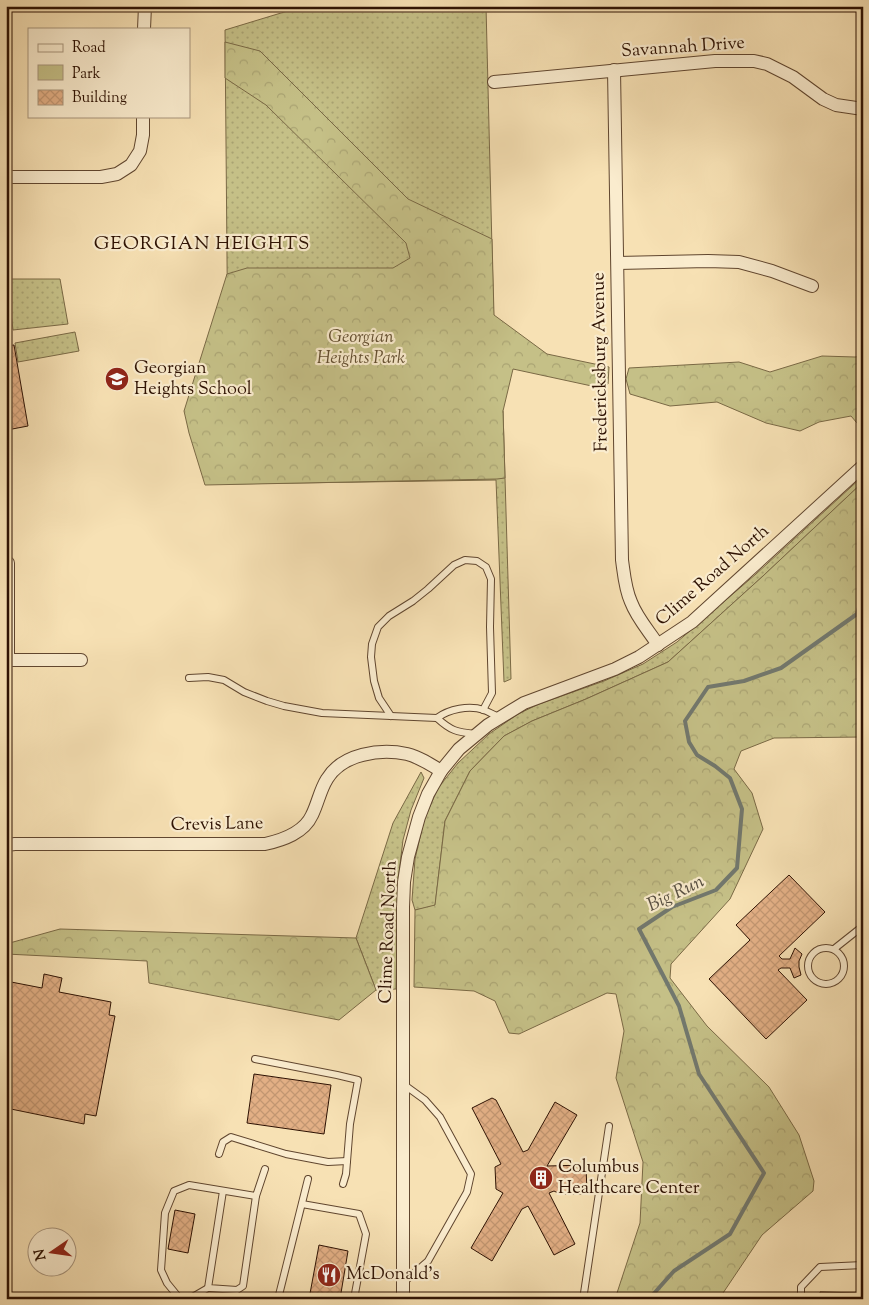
<svg xmlns="http://www.w3.org/2000/svg" width="869" height="1305" font-family="'Sorts Mill Goudy',serif">
<defs>
<pattern id="green-dots" width="8" height="8" patternUnits="userSpaceOnUse" patternTransform="scale(1.25)"><rect width="8" height="8" fill="#c5c087"/><path d="M2 2h.1M6 6h.1" fill="none" stroke="#aaa473" stroke-width="1.8" stroke-linecap="round"/></pattern>
<pattern id="forest-crowns" width="20" height="18" patternUnits="userSpaceOnUse" patternTransform="scale(1.25)"><rect width="20" height="18" fill="#c5c087"/><path d="M2 6a3 3 0 1 1 6 0M12 15a3 3 0 1 1 6 0" fill="none" stroke="#aaa473"/></pattern>
<pattern id="building-cross-hatch" width="8" height="8" patternUnits="userSpaceOnUse" patternTransform="scale(1.25)"><rect width="8" height="8" fill="#e2af85"/><path d="M0 0l8 8M0 8l8-8" fill="none" stroke="#c29671"/></pattern>
</defs>
<rect width="100%" height="100%" fill="#f7e1b4"/>
<filter id="stains"><feTurbulence type="fractalNoise" baseFrequency=".004" numOctaves="4"/><feColorMatrix values="0 0 0 0 .2 0 0 0 0 .09 0 0 0 0 .02 0 0 0 .5 -.17"/></filter>
<radialGradient id="worn" r=".72"><stop offset=".6" stop-color="#630" stop-opacity="0"/><stop offset="1" stop-color="#630" stop-opacity=".3"/></radialGradient>
<g fill="url(#green-dots)" stroke="#7a6945">
<polygon points="304,6 486,6 496,410 503,411 511,679 504,682 496,480 229,484 225,30"/>
<polygon points="7,279 60,279 68,324 13,330"/>
<polygon points="75,332 79,351 18,362 15,343"/>
<polygon points="863,476 863,482 763,576 668,662 586,699 532,721 504,736 470,771 445,821 435,906 415,910 412,900 415,859 424,820 438,788 458,763 489,734 518,714 539,704 604,681 643,664 677,642 756,574"/>
<polygon points="421,772 424,778 411,810 403,840 398,881 396,989 376,990 356,938 393,823"/>
</g>
<g fill="url(#forest-crowns)" stroke="#7a6945">
<polygon points="225,42 260,51 408,199 492,239 494,315 547,354 609,367 608,384 601,388 513,369 503,411 505,478 497,479 205,485 189,433 184,411 227,274 247,268 393,268 410,258 406,243 266,105 225,78"/>
<polygon points="822,356 855,357 863,356 863,430 851,416 819,422 800,431 766,423 717,402 670,406 630,394 626,379 629,368 739,362 770,372"/>
<polygon points="863,482 863,737 774,738 741,751 734,769 752,793 763,829 730,899 671,964 670,978 707,1026 769,1087 799,1135 814,1181 813,1191 762,1235 719,1299 615,1299 640,1223 643,1162 616,1078 624,1031 616,994 607,993 519,1034 509,1033 495,1001 474,991 414,987 415,910 435,905 445,821 470,771 504,736 532,721 586,699 668,662 763,576"/>
<polygon points="60,929 356,938 376,990 339,1020 149,983 147,961 6,954 6,944"/>
</g>
<g fill="none" stroke-linecap="round" stroke-linejoin="round">
<polyline stroke="#72786e" stroke-width="4" points="649,1299 674,1271 730,1234 764,1173 699,1074 679,1006 639,929 672,907 716,890 737,868 742,809 730,778 715,766 697,755 689,742 685,721 708,687 744,681 781,668 857,614 863,594"/>
</g>
<g fill="url(#building-cross-hatch)" stroke="#2e1203">
<polygon points="14,345 28,426 7,430 6,346"/>
<polygon points="789,875 825,912 779,956 782,959 790,959 795,948 802,954 799,961 799,967 801,975 794,978 790,968 781,968 778,970 807,1000 766,1039 709,979 750,940 736,925"/>
<polygon points="44,974 62,978 59,992 111,1002 109,1015 115,1016 96,1116 85,1114 84,1124 6,1108 6,981 42,988"/>
<polygon points="254,1074 331,1085 324,1134 247,1123"/>
<polygon points="492,1098 496,1100 523,1152 528,1150 555,1102 577,1115 547,1166 586,1165 587,1194 560,1194 554,1191 549,1193 575,1244 554,1255 528,1206 522,1209 492,1261 471,1248 503,1193 496,1189 495,1167 501,1164 472,1108"/>
<polygon points="175,1210 195,1214 188,1253 168,1249"/>
<polygon points="319,1245 348,1251 340,1299 309,1299"/>
<polygon points="820,1292 863,1293 863,1299 820,1299"/>
</g>
<g fill="none" stroke-linecap="round" stroke-linejoin="round">
<g stroke="#60462f" stroke-width="8">
<g id="service">
<path d="M189 678 208 677 224 680 244 692 267 701 284 706 322 713 437 718C451 731 457 732 475 734"/>
<polyline points="391,716 379,698 374,681 371,657 372,644 378,627 389,616 413,601 428,589 454,565 465,560 477,561 486,567 491,579 490,627 492,693 483,710"/>
<path d="M437 718C449 709 469 705 484 710 489 712 494 715 499 717"/>
<circle cx="826" cy="966" r="18"/>
<polyline points="834,949 863,926"/>
<polyline points="255,1059 337,1075 358,1080 350,1124 346,1174 343,1184"/>
<polyline points="403,1084 425,1100 440,1117 471,1174 467,1192 428,1261 404,1282"/>
<polyline points="219,1154 223,1142 231,1137 286,1154 328,1162 347,1161"/>
<polyline points="223,1191 208,1288 237,1290 243,1286 256,1196"/>
<polyline points="302,1204 359,1214 366,1234 354,1299"/>
<polyline points="180,1299 167,1283 161,1270 165,1213 174,1191 189,1185 256,1196 265,1169"/>
<polyline points="189,1299 208,1288"/>
<polyline points="278,1299 308,1179"/>
<polyline points="582,1299 584,1293 609,1126"/>
<polyline points="801,1299 801,1287 820,1267 863,1265"/>
</g>
</g>
<g stroke="#60462f" stroke-width="14">
<g id="minor">
<polyline points="144,29 145,6"/>
<path d="M614 70 622 560C624 574 625 589 631 602 637 618 649 631 658 645"/>
<polyline points="494,82 715,61 754,61 767,64 793,77 823,99 836,105 863,109"/>
<polyline points="6,177 101,177 117,174 131,165 140,151 143,135 143,116"/>
<polyline points="618,263 708,261 739,262 772,271 812,286"/>
<polyline points="8,563 8,660"/>
<polyline points="6,660 81,660"/>
<path d="M6 845 15 844H265C283 840 304 833 312 815 318 803 320 790 327 779 342 754 380 748 407 754 419 757 430 764 441 771"/>
<polyline points="403,1299 403,907 404,882 408,857 419,817 428,794 441,771 459,749 488,725 524,703 615,669 639,657 692,622 863,466"/>
</g>
</g>
<use href="#service" stroke="#faecce" stroke-width="6"/>
<use href="#minor" stroke="#faecce" stroke-width="12"/>
</g>
<defs>
<g id="school-disc" transform="scale(1.25)"><circle r="9.5" fill="#8f2418" stroke="#faecce"/><path d="M0-5L7-2L0 1L-7-2ZM-4 1L0 2.5L4 1V4Q0 6-4 4Z" fill="#fff"/></g>
<g id="building-disc" transform="scale(1.25)"><circle r="9.5" fill="#8f2418" stroke="#faecce"/><path d="M-4-6H4V6H1V3H-1V6H-4ZM-2.5-4.3h1.7v1.8h-1.7ZM.8-4.3h1.7v1.8H.8ZM-2.5-1h1.7V.8h-1.7ZM.8-1h1.7V.8H.8Z" fill="#fff"/></g>
<g id="restaurant-disc" transform="scale(1.25)"><circle r="9.5" fill="#8f2418" stroke="#faecce"/><path d="M-5-6h1v4h1v-4h1v4h1v-4h1v5L-1.5 .5V6h-2V.5L-5-1ZM5-6V6H3V1.5H1.5Q1.5-4 5-6Z" fill="#fff"/></g>
</defs>
<g fill-rule="evenodd">
<use href="#school-disc" x="117" y="379"/>
<use href="#building-disc" x="541" y="1178"/>
<use href="#restaurant-disc" x="329" y="1275"/>
</g>
<g text-anchor="middle" dominant-baseline="central" stroke-width="4.5" stroke-linejoin="round" paint-order="stroke">
<g font-size="18" fill="#2e1203" stroke="#faecce">
<text transform="translate(683 48) rotate(-4)">Savannah Drive</text>
<text transform="translate(601 362) rotate(-91)">Fredericksburg Avenue</text>
<text transform="translate(713 576) rotate(-41)">Clime Road North</text>
<text transform="translate(217 825) rotate(-1)">Crevis Lane</text>
<text transform="translate(389 932) rotate(-88)">Clime Road North</text>
</g>
<g font-size="18" font-style="italic" fill="#634f31" stroke="#faecce">
<text x="361" y="338">Georgian<tspan x="361" dy="21">Heights Park</tspan></text>
</g>
<g font-size="18" fill="#2e1203" stroke="#faecce" text-anchor="start">
<text x="134" y="369">Georgian<tspan x="134" dy="21">Heights School</tspan></text>
<text x="558" y="1168">Columbus<tspan x="558" dy="21">Healthcare Center</tspan></text>
<text x="346" y="1275">McDonald's</text>
</g>
<g font-size="19" letter-spacing="1" fill="#2e1203" stroke="#faecce">
<text x="202" y="244">GEORGIAN HEIGHTS</text>
</g>
<g font-size="19" font-style="italic" fill="#564e41" stroke="#faecce">
<text transform="translate(676 894) rotate(-26)">Big Run</text>
</g>
</g>
<rect width="869" height="1305" fill="none" stroke="#f7e1b4" stroke-width="25"/>
<rect x="8" y="8" width="854" height="1290" fill="none" stroke="#2e1203" stroke-width="2.5"/>
<rect x="12" y="12" width="844" height="1280" fill="none" stroke="#2e1203"/>
<rect x="28" y="28" width="162" height="90" fill="#faecce" stroke="#a8957d"/>
<rect x="38" y="44" width="25" height="8" fill="#faecce" stroke="#a8957d"/>
<text x="72" y="52" font-size="15" fill="#2e1203">Road</text>
<rect x="38" y="65" width="25" height="15" fill="#c5c087" stroke="#a8957d"/>
<text x="72" y="78" font-size="15" fill="#2e1203">Park</text>
<rect x="38" y="90" width="25" height="15" fill="url(#building-cross-hatch)" stroke="#a8957d"/>
<text x="72" y="102" font-size="15" fill="#2e1203">Building</text>
<g transform="translate(52 1252) rotate(257)"><circle r="24" fill="#faecce" stroke="#a8957d"/>
<path d="M0-4L9 19L0 12L-9 19Z" fill="#8f2418"/>
<text y="-8" font-size="14" font-weight="bold" text-anchor="middle" fill="#2e1203">N</text>
</g>
<rect width="100%" height="100%" filter="url(#stains)"/>
<rect width="100%" height="100%" fill="url(#worn)"/>
</svg>
